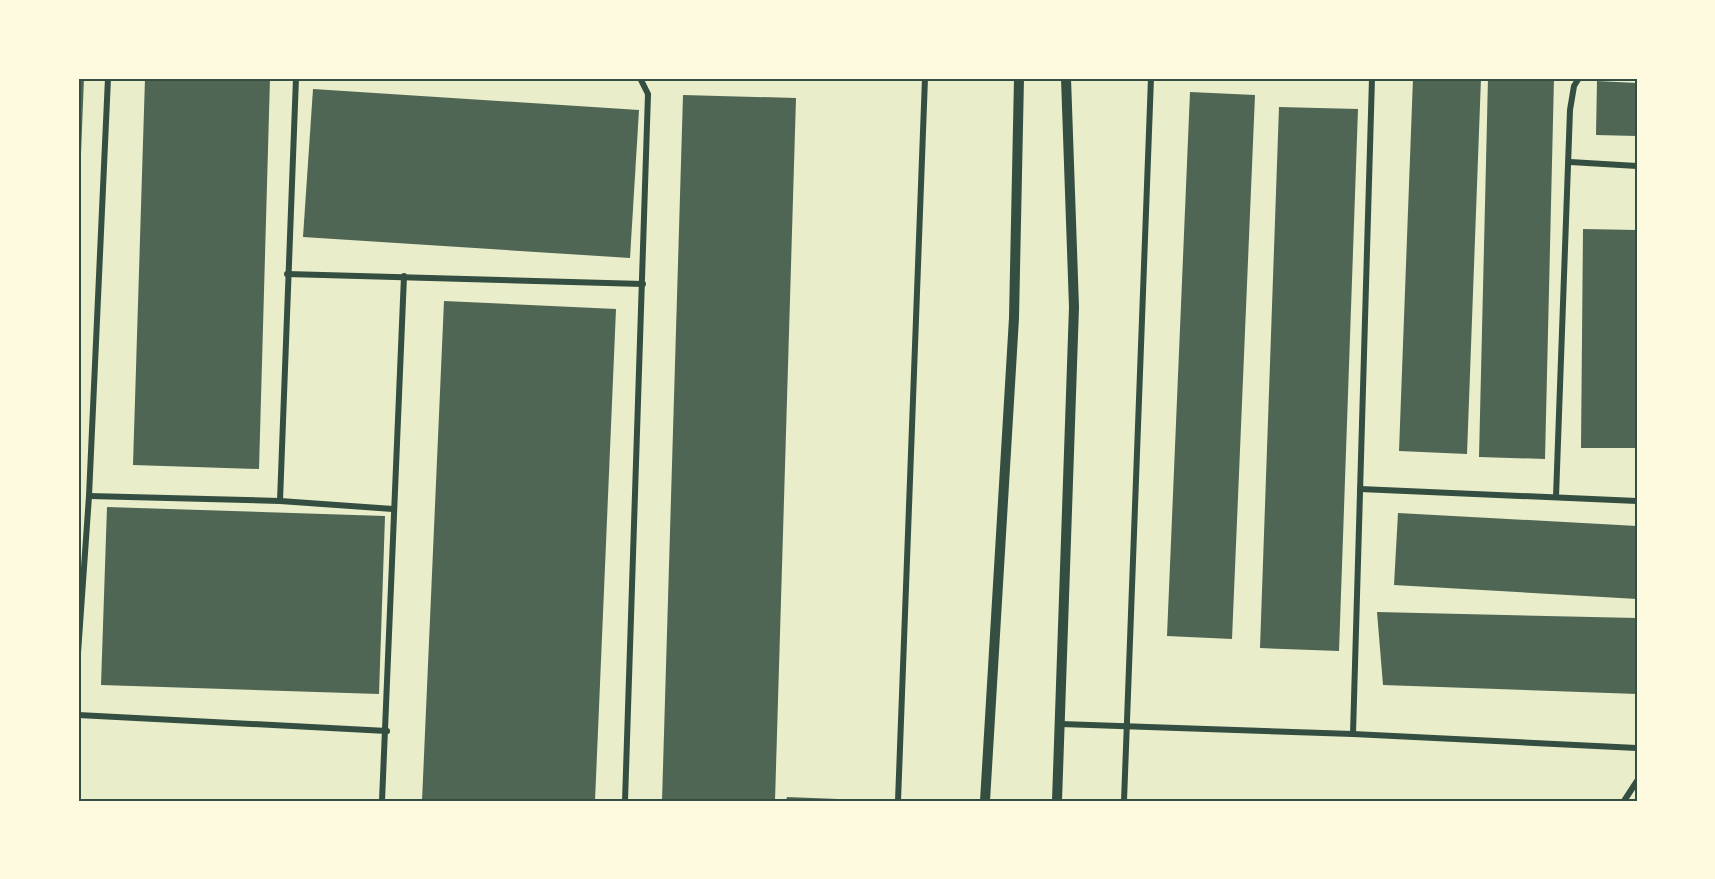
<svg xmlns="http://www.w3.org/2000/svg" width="1715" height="879" font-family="'Source Sans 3',sans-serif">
<rect width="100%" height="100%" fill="#e9edc9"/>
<g fill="#4f6655">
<polygon points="78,78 84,78 80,179 78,179"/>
<polygon points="145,78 270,78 259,469 133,465"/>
<polygon points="1413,78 1481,78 1467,454 1399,451"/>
<polygon points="1488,78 1554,78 1545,459 1479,457"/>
<polygon points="1597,81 1637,83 1637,136 1596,135"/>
<polygon points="313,89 639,110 630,258 303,237"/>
<polygon points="1190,92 1255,95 1232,639 1167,636"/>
<polygon points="683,95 796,98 775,801 662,801"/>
<polygon points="1279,107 1358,109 1339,651 1260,648"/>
<polygon points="1583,229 1637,230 1637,448 1581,448"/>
<polygon points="444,301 616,309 595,801 422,801"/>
<polygon points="107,507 385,516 379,694 101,685"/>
<polygon points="1398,513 1637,526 1637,599 1394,585"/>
<polygon points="1377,612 1637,618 1637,694 1383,685"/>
<polygon points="787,797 838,799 838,801 786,801"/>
</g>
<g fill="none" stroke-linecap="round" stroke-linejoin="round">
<g stroke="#344e41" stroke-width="6">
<polyline points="1570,162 1637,166"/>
<polyline points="287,274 643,284"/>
<polyline points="1360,489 1637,501"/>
<polyline points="89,496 280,501 393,509"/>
<polyline points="1556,497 1570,110 1574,86 1579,78"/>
<polyline points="280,501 296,78"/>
<polyline points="78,653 89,496 108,78"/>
<polyline points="78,715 387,731"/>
<polyline points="1061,724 1353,734 1637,748"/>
<polyline points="1353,734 1372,78"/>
<polyline points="382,801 404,276"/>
<polyline points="625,801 648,94 640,78"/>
<polyline points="898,801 925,78"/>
<polyline points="1124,801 1151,78"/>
<polyline points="1624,801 1637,781"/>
</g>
<g stroke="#344e41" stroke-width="10">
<polyline points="985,801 1014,318 1019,78"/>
<polyline points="1057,801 1074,307 1066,78"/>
</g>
</g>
<rect width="1715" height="879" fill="none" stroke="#fefae0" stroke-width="159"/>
<rect x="80" y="80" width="1556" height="720" fill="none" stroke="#344e41" stroke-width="2"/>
</svg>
